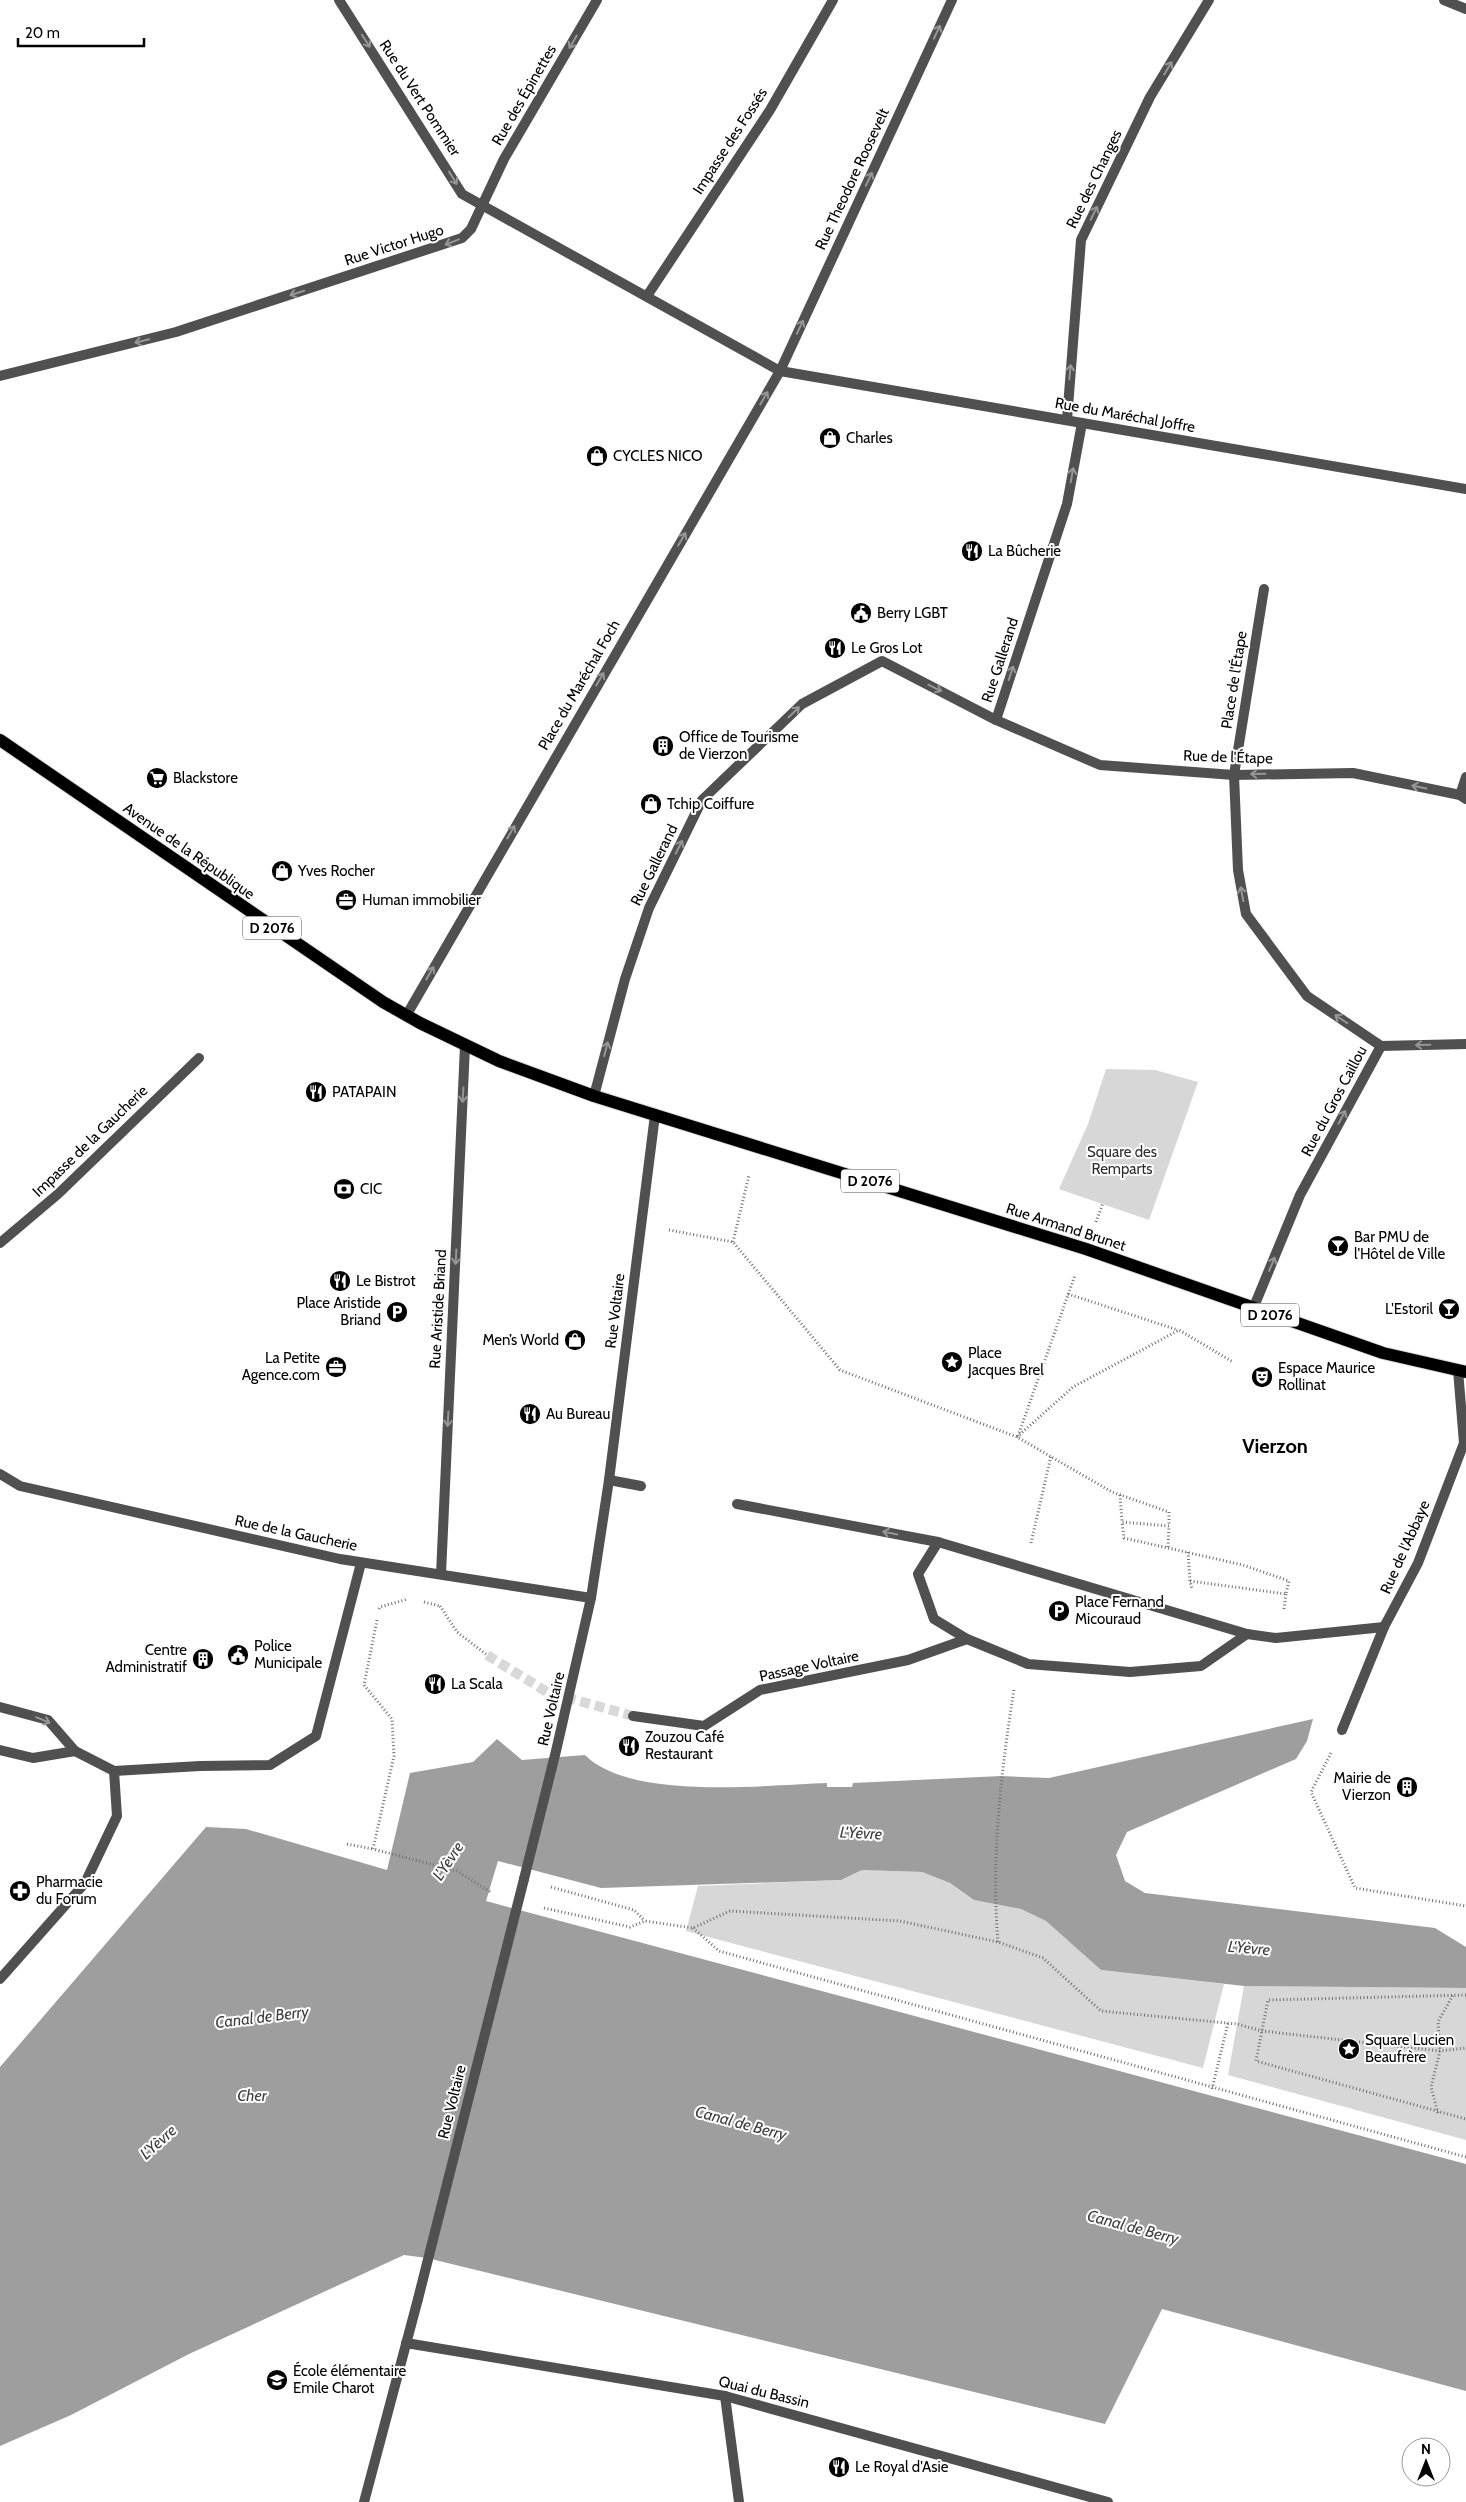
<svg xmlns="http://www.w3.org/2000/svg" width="1466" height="2502" font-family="Cabin,sans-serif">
<rect width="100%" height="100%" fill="#fff"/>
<g fill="#d7d7d7">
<polygon points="1106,1069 1155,1070 1198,1082 1149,1220 1059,1189 1088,1124"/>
<polygon points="862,1870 922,1872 950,1883 974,1900 1021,1909 1046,1921 1101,1970 1224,1984 1203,2068 686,1931 698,1886 841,1880"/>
<polygon points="1244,1986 1466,1988 1466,2140 1228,2075"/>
</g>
<path fill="#9e9e9e" d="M1313 1719 1307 1741 1296 1759 1127 1832 1116 1855 1125 1881 1145 1893 1435 1928 1466 1947V1988L1244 1986 1101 1970 1046 1921 1021 1909 974 1900 950 1883 922 1872 862 1870 841 1880 601 1888 498 1861 486 1901 1466 2164V2391L1162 2309 1105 2424 427 2258 404 2255 189 2354 71 2415 0 2446V2067L206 1827 246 1829 387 1870 410 1773 473 1762 497 1739 522 1760 585 1755C631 1801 764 1785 827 1783V1787H852L853 1783 1001 1776 1049 1778Z"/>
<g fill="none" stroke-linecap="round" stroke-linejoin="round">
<polyline stroke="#d9d9d9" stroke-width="10" stroke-dasharray="10 5" stroke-linecap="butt" points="487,1655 547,1692 633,1716"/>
<g stroke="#dbdbdb" stroke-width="14">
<polyline id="primary" points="0,740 383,1002 420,1023 499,1061 594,1096 1086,1249 1383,1353 1466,1372"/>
</g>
<g stroke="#727272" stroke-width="3" stroke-dasharray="1 2.5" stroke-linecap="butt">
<polyline points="1096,1222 1103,1203"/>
<polyline points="669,1230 733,1242 840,1370 1017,1437 1112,1492 1169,1512 1169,1526 1122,1522 1124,1538 1243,1565 1289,1581 1286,1594 1190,1581 1192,1589"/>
<polyline points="733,1242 749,1175"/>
<polyline points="1068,1294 1178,1330"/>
<polyline points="1018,1436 1075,1275"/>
<polyline points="1017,1437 1073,1387 1179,1330 1233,1362"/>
<polyline points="1120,1495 1122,1522"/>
<polyline points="1031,1543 1051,1456"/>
<polyline points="1168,1547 1169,1526"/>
<polyline points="1188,1552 1190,1581"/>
<polyline points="424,1602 440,1606"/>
<polyline points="440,1606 457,1632 487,1655"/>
<polyline points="379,1609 380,1607 408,1599"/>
<polyline points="1284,1609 1286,1594"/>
<polyline points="377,1620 364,1685 392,1719 394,1756 373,1849 457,1871 492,1893"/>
<polyline points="1331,1753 1311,1792 1355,1888 1466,1906"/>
<polyline points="347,1844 373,1849"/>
<polyline points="551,1887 634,1910 645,1921"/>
<polyline points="544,1908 630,1927 645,1921 693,1928 730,1911 900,1921 998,1942 1043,1958 1101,2011 1237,2024 1262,2031 1440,2051 1466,2048"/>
<polyline points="693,1928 719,1951 1466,2157"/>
<path d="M998 1942C991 1857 1001 1772 1014 1689"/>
<polyline points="1466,1995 1268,2000 1256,2061 1466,2119"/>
<polyline points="1212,2089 1228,2023"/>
<polyline points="1438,2113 1431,2087 1440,2051 1438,2022 1453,1995"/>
</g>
<g stroke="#505050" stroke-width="10">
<polyline points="647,296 770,110 833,0"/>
<polyline points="0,1243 58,1194 199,1058"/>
<polyline points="1253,1309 1300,1195 1381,1046"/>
<polyline points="609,1480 641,1486"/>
<polyline points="737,1504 938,1542 1247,1634 1276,1638 1384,1627"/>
<polyline points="938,1542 918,1574 934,1619 967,1639 1028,1664 1130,1672 1201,1666 1247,1634"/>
</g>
<g stroke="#505050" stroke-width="10">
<polyline points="780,371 1466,489"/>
<polyline points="633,1716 704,1726 760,1690 908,1660 967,1639"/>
<polyline points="114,1771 200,1766 270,1765 316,1736 361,1563"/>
</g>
<g stroke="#505050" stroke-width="10">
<polyline points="339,0 462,194 780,371"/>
<polyline points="1444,0 1466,9"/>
<polyline points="0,376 176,332 462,238 471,229 504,159 597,0"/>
<polyline points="1067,420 1081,240 1150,97 1209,0"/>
<polyline points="1264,589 1234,775 1238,870 1246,914 1307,996 1381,1046 1466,1044"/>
<polyline points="996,720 1067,504 1082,423"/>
<polyline points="1460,795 1466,777"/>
<polyline points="406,1016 780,371 952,0"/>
<polyline points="594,1096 625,979 649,908 702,800 802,704 882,661 996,720 1100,765 1234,775 1353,773 1460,795 1466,799"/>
<polyline points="0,1474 20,1486 340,1559 591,1598"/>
<polyline points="441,1574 465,1046"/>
<polyline points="0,1707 48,1720 75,1751 114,1771 117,1816 85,1883 0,1979"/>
<polyline points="1342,1730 1384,1627 1418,1563 1464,1443 1458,1370"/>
<polyline points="0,1750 33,1758 75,1751"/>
<polyline points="524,1879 556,1751 591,1598 609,1480 655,1115"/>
<polyline points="406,2343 725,2396 1108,2502"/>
<polyline points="725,2396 739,2502"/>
<polyline points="364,2502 418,2299"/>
</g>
<use href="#primary" stroke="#000" stroke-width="12"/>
<polyline stroke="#505050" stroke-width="10" points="418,2299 524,1879"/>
</g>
<defs><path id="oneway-shaft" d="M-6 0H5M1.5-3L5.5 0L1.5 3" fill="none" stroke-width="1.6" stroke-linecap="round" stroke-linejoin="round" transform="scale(1.25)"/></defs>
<g stroke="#969696">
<use href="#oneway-shaft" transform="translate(937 32) rotate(-65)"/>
<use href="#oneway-shaft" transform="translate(366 41) rotate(57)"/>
<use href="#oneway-shaft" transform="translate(573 42) rotate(120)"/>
<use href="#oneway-shaft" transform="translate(1168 68) rotate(-59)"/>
<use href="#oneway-shaft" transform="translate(453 178) rotate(58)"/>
<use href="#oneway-shaft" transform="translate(869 179) rotate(-65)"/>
<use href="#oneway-shaft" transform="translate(1094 213) rotate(-64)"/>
<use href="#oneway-shaft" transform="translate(452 242) rotate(159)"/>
<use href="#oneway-shaft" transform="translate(297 293) rotate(162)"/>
<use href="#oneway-shaft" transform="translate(800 327) rotate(-65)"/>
<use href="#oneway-shaft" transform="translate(142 341) rotate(166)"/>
<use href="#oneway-shaft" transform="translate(1070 372) rotate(-85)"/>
<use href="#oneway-shaft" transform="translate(764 398) rotate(-60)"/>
<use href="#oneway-shaft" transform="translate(1072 475) rotate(-80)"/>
<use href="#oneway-shaft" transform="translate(682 539) rotate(-60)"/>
<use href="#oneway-shaft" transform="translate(1011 673) rotate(-72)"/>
<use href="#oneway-shaft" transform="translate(600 679) rotate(-60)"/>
<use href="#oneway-shaft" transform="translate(935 688) rotate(27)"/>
<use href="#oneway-shaft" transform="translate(794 712) rotate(-44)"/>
<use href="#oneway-shaft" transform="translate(1258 774) rotate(179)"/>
<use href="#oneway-shaft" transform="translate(1419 787) rotate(-168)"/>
<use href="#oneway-shaft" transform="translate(511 832) rotate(-60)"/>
<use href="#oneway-shaft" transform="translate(679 847) rotate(-63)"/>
<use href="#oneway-shaft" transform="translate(1242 894) rotate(-101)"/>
<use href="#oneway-shaft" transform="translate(430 973) rotate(-60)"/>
<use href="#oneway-shaft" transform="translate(1341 1019) rotate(-146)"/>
<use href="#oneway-shaft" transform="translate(1423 1045) rotate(179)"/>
<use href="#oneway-shaft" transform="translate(606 1049) rotate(-75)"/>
<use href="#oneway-shaft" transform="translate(463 1095) rotate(93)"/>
<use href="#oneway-shaft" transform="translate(1342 1117) rotate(-62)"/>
<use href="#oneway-shaft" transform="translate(456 1257) rotate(93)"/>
<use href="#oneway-shaft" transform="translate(1272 1264) rotate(-67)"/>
<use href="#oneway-shaft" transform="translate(448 1419) rotate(93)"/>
<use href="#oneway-shaft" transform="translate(890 1533) rotate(-169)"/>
<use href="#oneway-shaft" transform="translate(43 1720) rotate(23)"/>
</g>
<defs>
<g id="shop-disc" transform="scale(1.125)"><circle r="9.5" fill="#000" stroke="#fff"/><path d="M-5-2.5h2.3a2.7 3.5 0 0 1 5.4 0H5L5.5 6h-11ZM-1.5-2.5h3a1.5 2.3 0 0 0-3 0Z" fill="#fff"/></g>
<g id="restaurant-disc" transform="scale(1.125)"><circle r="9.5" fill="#000" stroke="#fff"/><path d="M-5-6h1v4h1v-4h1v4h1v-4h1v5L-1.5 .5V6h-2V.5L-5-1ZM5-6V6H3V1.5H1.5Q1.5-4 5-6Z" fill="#fff"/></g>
<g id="civic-disc" transform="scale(1.125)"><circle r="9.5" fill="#000" stroke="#fff"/><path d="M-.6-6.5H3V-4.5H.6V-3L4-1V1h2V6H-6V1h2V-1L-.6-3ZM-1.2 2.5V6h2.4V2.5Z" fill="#fff"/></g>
<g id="building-disc" transform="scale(1.125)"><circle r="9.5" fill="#000" stroke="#fff"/><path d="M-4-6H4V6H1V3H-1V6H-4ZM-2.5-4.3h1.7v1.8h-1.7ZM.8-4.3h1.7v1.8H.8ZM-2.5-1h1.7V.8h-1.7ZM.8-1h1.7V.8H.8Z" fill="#fff"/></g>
<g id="supermarket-disc" transform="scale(1.125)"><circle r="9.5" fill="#000" stroke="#fff"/><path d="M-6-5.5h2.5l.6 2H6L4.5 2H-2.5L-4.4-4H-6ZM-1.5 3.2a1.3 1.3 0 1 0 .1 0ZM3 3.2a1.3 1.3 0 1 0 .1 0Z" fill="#fff"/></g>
<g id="office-disc" transform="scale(1.125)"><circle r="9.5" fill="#000" stroke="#fff"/><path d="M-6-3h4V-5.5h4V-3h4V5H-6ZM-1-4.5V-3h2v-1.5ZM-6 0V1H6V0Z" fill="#fff"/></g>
<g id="bank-disc" transform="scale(1.125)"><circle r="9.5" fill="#000" stroke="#fff"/><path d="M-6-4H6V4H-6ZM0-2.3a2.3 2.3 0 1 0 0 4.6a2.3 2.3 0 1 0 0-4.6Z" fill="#fff"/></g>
<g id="bar-disc" transform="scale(1.125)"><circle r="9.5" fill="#000" stroke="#fff"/><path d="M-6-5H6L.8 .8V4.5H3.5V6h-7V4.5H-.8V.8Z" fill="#fff"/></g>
<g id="parking-disc" transform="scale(1.125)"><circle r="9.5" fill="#000" stroke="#fff"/><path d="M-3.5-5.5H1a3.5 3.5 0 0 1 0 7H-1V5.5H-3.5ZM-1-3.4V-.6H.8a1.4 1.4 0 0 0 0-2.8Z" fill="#fff"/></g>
<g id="sight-disc" transform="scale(1.125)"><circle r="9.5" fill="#000" stroke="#fff"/><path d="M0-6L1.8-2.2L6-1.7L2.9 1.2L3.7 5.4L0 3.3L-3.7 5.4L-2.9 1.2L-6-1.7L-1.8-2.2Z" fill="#fff"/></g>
<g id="theatre-disc" transform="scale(1.125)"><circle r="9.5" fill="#000" stroke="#fff"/><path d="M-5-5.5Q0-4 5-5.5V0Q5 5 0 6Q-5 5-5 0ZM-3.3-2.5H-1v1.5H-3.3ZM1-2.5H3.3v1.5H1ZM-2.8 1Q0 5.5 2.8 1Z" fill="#fff"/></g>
<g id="pharmacy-disc" transform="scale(1.125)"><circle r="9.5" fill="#000" stroke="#fff"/><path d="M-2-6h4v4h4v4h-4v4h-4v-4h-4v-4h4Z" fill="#fff"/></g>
<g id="school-disc" transform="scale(1.125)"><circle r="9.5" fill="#000" stroke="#fff"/><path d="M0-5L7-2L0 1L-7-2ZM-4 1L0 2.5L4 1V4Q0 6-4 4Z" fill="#fff"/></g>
</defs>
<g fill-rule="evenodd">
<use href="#shop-disc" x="830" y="438"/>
<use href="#shop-disc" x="597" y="456"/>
<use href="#restaurant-disc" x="972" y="551"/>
<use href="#civic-disc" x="861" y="613"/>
<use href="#restaurant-disc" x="835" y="648"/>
<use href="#building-disc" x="663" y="746"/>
<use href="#supermarket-disc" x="157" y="778"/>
<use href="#shop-disc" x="651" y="804"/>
<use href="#shop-disc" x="282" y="871"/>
<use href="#office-disc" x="346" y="900"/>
<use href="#restaurant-disc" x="316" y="1092"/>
<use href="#bank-disc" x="344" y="1189"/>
<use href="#bar-disc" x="1338" y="1246"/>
<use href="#restaurant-disc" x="340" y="1281"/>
<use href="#bar-disc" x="1449" y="1309"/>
<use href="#parking-disc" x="397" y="1312"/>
<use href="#shop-disc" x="575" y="1340"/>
<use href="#sight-disc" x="952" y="1362"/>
<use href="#office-disc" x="336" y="1367"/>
<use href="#theatre-disc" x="1262" y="1377"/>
<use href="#restaurant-disc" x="530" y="1414"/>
<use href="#parking-disc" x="1059" y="1611"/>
<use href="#civic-disc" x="238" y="1655"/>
<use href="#building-disc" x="203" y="1659"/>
<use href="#restaurant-disc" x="435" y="1684"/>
<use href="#restaurant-disc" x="629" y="1746"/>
<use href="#building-disc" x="1407" y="1787"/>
<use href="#pharmacy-disc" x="20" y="1891"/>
<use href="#sight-disc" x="1349" y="2049"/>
<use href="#school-disc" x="277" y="2380"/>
<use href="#restaurant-disc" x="839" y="2467"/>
</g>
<g text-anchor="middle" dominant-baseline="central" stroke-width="4" stroke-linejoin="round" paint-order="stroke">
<g fill="#fff" stroke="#4c4c4c" stroke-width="1">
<rect x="243" y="916.5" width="58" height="23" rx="4"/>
<rect x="841" y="1169.5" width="58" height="23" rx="4"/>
<rect x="1241" y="1303.5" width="58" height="23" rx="4"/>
</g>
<g font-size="14" font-weight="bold" fill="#000">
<text x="272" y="928">D 2076</text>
<text x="870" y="1181">D 2076</text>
<text x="1270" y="1315">D 2076</text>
</g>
<g font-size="15" fill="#000" stroke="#fff">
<text transform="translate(524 95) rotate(-60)">Rue des Épinettes</text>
<text transform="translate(420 98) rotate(57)">Rue du Vert Pommier</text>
<text transform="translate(730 141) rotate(-57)">Impasse des Fossés</text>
<text transform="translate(852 179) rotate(-65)">Rue Theodore Roosevelt</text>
<text transform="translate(1094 179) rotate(-64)">Rue des Changes</text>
<text transform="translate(394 245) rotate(-18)">Rue Victor Hugo</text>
<text transform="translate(1125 415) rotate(10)">Rue du Maréchal Joffre</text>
<text transform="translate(1000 660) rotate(-72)">Rue Gallerand</text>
<text transform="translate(1234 680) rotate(-81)">Place de l'Étape</text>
<text transform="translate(579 685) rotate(-60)">Place du Maréchal Foch</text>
<text transform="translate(1228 757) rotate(2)">Rue de l'Étape</text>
<text transform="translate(189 851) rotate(35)">Avenue de la République</text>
<text transform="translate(654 865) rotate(-64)">Rue Gallerand</text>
<text transform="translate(1334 1101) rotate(-62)">Rue du Gros Caillou</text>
<text transform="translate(90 1141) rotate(-44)">Impasse de la Gaucherie</text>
<text transform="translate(1066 1227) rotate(18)">Rue Armand Brunet</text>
<text transform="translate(438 1309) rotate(-87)">Rue Aristide Briand</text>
<text transform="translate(615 1311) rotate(-83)">Rue Voltaire</text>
<text transform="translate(296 1533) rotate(12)">Rue de la Gaucherie</text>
<text transform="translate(1405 1547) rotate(-66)">Rue de l'Abbaye</text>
<text transform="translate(809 1666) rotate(-12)">Passage Voltaire</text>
<text transform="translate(551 1709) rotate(-77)">Rue Voltaire</text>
<text transform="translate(452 2102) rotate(-76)">Rue Voltaire</text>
<text transform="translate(764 2392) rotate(14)">Quai du Bassin</text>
</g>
<g font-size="15" fill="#000" stroke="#fff" text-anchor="start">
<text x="846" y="438">Charles</text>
<text x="613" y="456">CYCLES NICO</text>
<text x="988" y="551">La Bûcherie</text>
<text x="877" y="613">Berry LGBT</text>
<text x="851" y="648">Le Gros Lot</text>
<text x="679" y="737">Office de Tourisme<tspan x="679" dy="17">de Vierzon</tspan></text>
<text x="173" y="778">Blackstore</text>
<text x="667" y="804">Tchip Coiffure</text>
<text x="298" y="871">Yves Rocher</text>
<text x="362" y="900">Human immobilier</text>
<text x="332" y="1092">PATAPAIN</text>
<text x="360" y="1189">CIC</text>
<text x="1354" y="1237">Bar PMU de<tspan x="1354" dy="17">l'Hôtel de Ville</tspan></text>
<text x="356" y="1281">Le Bistrot</text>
<text x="381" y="1303" text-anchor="end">Place Aristide<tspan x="381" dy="17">Briand</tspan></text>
<text x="1433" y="1309" text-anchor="end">L'Estoril</text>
<text x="559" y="1340" text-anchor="end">Men’s World</text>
<text x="968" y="1353">Place<tspan x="968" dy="17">Jacques Brel</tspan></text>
<text x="320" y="1358" text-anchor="end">La Petite<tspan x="320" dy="17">Agence.com</tspan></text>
<text x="1278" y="1368">Espace Maurice<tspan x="1278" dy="17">Rollinat</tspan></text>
<text x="546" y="1414">Au Bureau</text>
<text x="1075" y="1602">Place Fernand<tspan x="1075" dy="17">Micouraud</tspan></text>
<text x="254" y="1646">Police<tspan x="254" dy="17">Municipale</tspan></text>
<text x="187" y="1650" text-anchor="end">Centre<tspan x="187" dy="17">Administratif</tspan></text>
<text x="451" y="1684">La Scala</text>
<text x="645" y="1737">Zouzou Café<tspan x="645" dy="17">Restaurant</tspan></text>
<text x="1391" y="1778" text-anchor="end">Mairie de<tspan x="1391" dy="17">Vierzon</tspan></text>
<text x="36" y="1882">Pharmacie<tspan x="36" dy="17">du Forum</tspan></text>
<text x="1365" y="2040">Square Lucien<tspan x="1365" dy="17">Beaufrère</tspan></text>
<text x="293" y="2371">École élémentaire<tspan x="293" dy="17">Emile Charot</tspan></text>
<text x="855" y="2467">Le Royal d'Asie</text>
</g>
<g font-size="15" fill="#2e2e2e" stroke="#fff">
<text x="1122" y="1152">Square des<tspan x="1122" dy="17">Remparts</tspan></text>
</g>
<g font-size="16" font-style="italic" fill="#3f3f3f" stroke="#fff">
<text transform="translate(861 1833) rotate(3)">L'Yèvre</text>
<text transform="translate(448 1861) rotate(-57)">L'Yèvre</text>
<text transform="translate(1249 1948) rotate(5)">L'Yèvre</text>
<text transform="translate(262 2017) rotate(-7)">Canal de Berry</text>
<text x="252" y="2095">Cher</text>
<text transform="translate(741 2123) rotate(15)">Canal de Berry</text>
<text transform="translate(158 2142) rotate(-42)">L'Yèvre</text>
<text transform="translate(1133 2227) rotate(15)">Canal de Berry</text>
</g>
<g font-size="20" font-weight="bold" fill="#000" stroke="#fff">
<text x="1275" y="1446">Vierzon</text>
</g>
</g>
<g transform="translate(1426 2462)"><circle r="24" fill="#ffffff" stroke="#999999"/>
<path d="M0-4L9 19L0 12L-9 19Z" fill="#000000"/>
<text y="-8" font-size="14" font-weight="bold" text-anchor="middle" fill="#000000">N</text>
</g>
<path d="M18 38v8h126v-8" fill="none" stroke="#000000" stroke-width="2.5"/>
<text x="25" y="38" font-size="15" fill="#000000" stroke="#ffffff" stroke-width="4" paint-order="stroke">20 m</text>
</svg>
